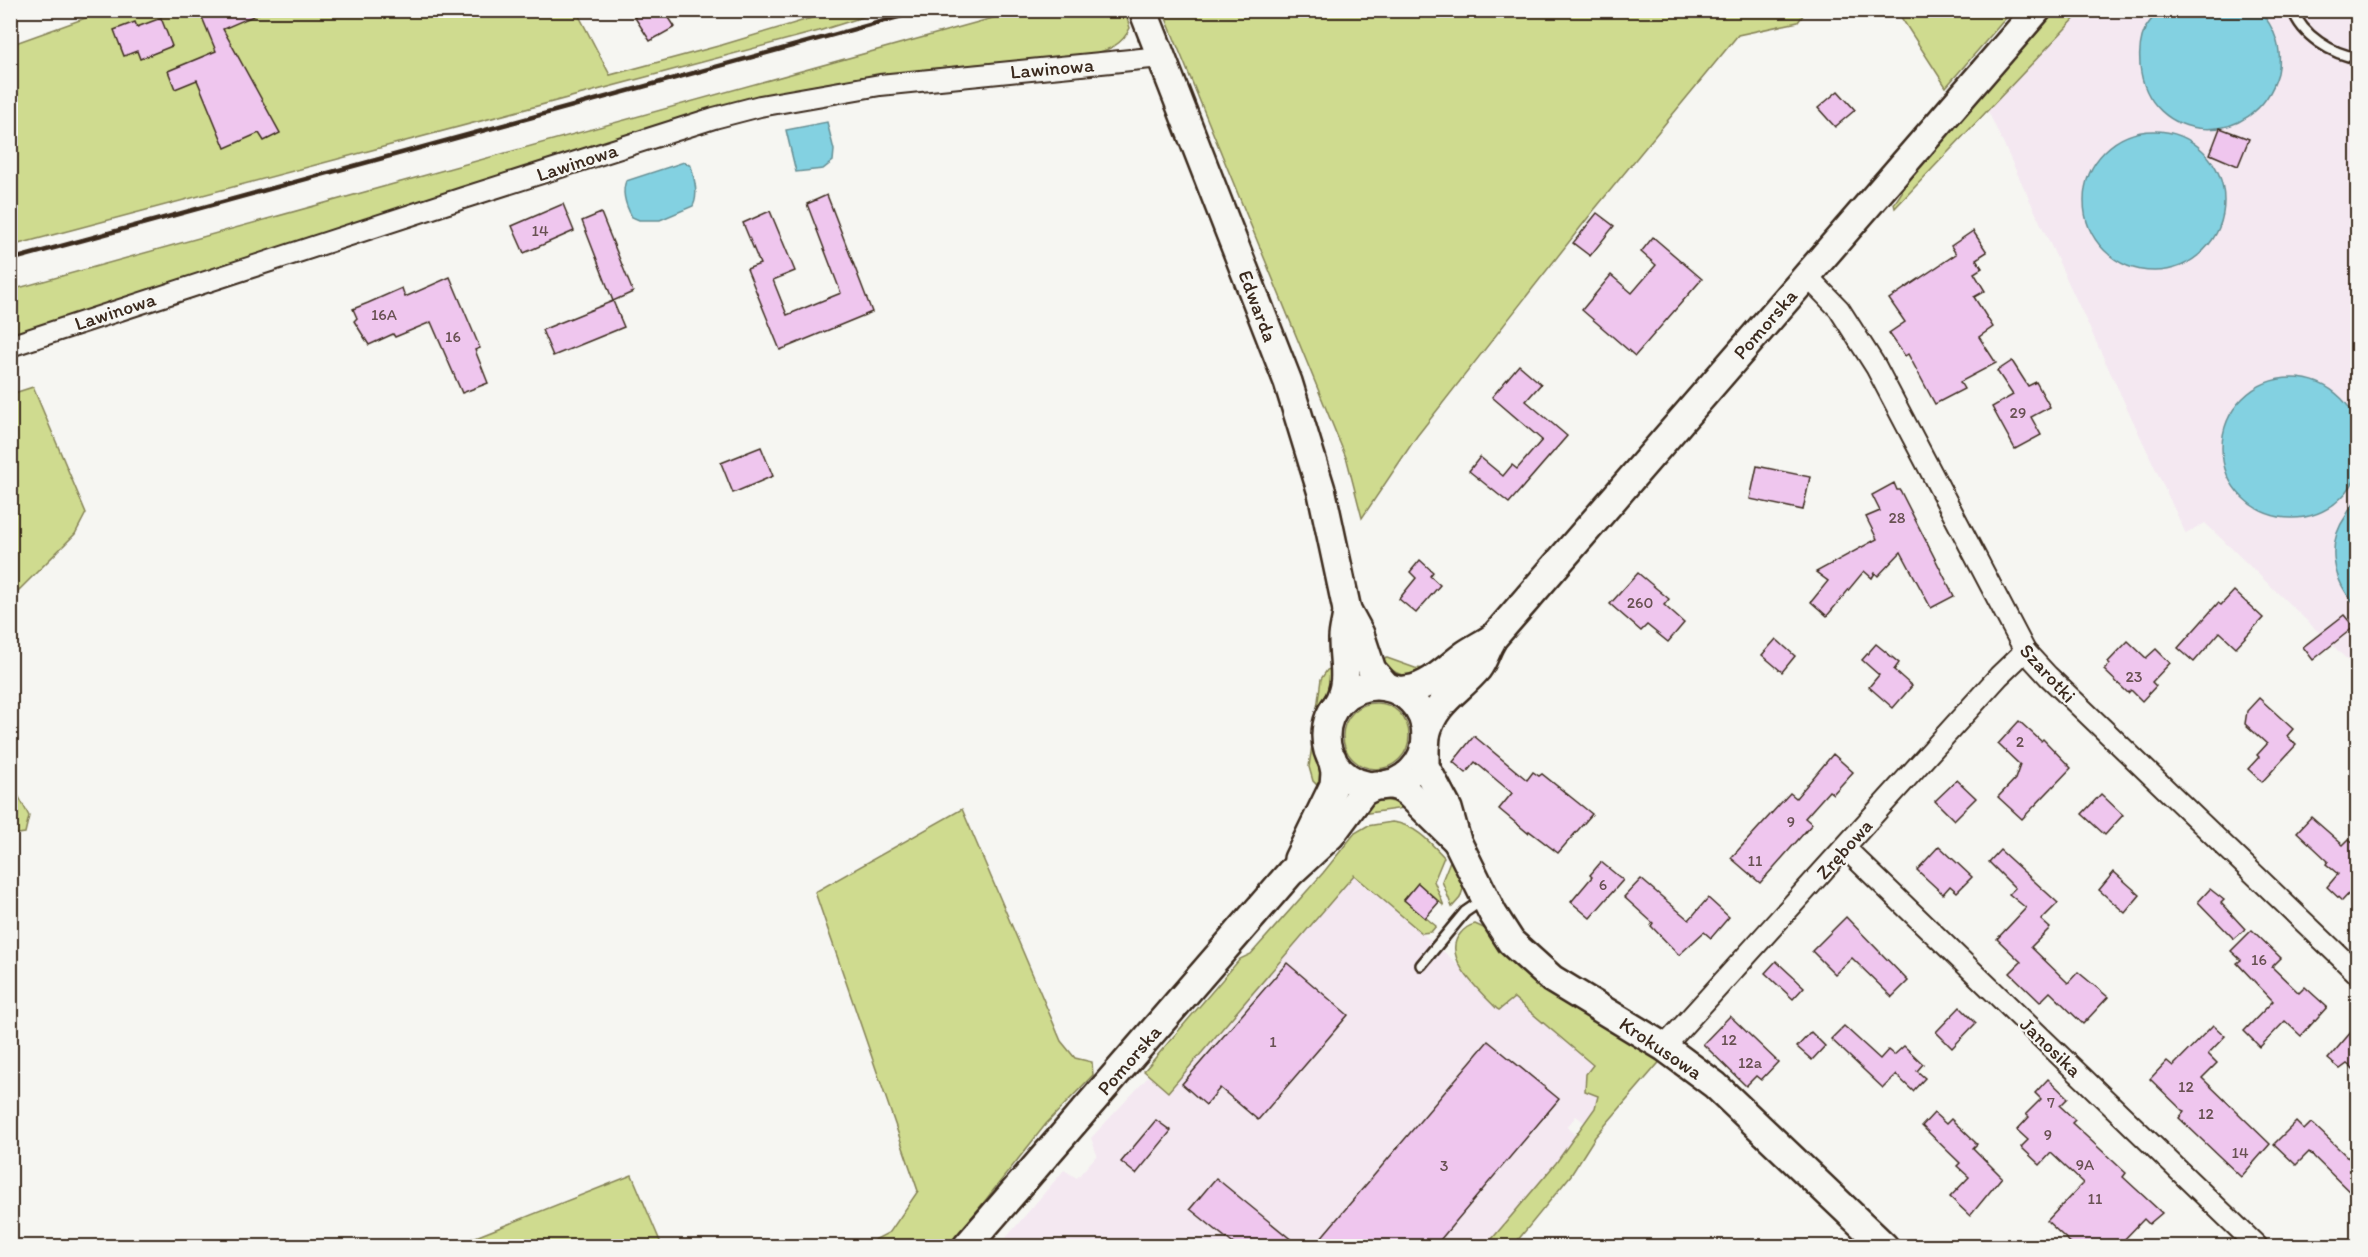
<svg xmlns="http://www.w3.org/2000/svg" width="2368" height="1257" font-family="Itim,sans-serif">
<rect width="100%" height="100%" fill="#f6f6f2"/>
<filter id="ink" filterUnits="userSpaceOnUse"><feTurbulence type="fractalNoise" baseFrequency=".0167" numOctaves="2"/><feDisplacementMap in="SourceGraphic" scale="12" xChannelSelector="R" yChannelSelector="G"/><feConvolveMatrix kernelMatrix="1 2 1 2 8 2 1 2 1" color-interpolation-filters="sRGB"/></filter>
<g filter="url(#ink)">
<g fill="#f4e8f1">
<polygon points="2082,11 2357,11 2357,669 2205,523 2186,534 1988,111"/>
<polygon points="1354,874 1460,966 1478,989 1499,1010 1514,998 1593,1065 1598,1096 1595,1108 1585,1123 1576,1116 1567,1127 1576,1136 1556,1163 1486,1246 999,1246 1064,1170 1077,1178 1097,1155 1091,1138 1149,1076 1168,1092"/>
</g>
<g fill="#cfdb8f" stroke="#858256" stroke-width="1.5">
<polygon points="576,10 610,75 722,45 835,11 882,11 819,31 11,246 10,45 105,11"/>
<path d="M1018 11H1125L1130 28C1122 45 1109 50 1092 54 986 64 878 70 773 94 668 117 564 157 461 190 311 239 160 285 11 336V290Z"/>
<polygon points="1163,11 1806,11 1798,22 1738,35 1594,210 1417,436 1362,518 1347,460"/>
<polygon points="1897,11 2012,11 1946,87"/>
<polygon points="2053,11 2082,11 1895,208 1894,204 1902,192 1908,176"/>
<polygon points="33,387 86,513 75,534 11,598 11,394"/>
<path d="M1387 658 1415 668 1429 669C1406 680 1397 677 1379 659Z"/>
<polygon points="1338,666 1328,701 1318,725 1317,739 1324,764 1323,791 1313,781 1309,767 1321,679 1327,670"/>
<circle cx="1376" cy="736" r="33"/>
<polygon points="11,782 29,816 25,833 11,835"/>
<polygon points="1383,800 1400,803 1404,808 1361,814 1366,805"/>
<polygon points="962,809 1061,1041 1075,1058 1092,1062 1093,1075 1046,1124 949,1246 863,1246 890,1232 918,1191 815,892"/>
<path d="M1392 822C1414 824 1430 842 1444 857L1434 881 1444 906 1418 883 1404 900 1436 926 1431 932 1422 933 1354 875 1168 1092 1144 1071 1240 959 1251 954 1323 873 1355 833 1367 826Z"/>
<polygon points="1452,856 1464,886 1460,898 1452,907 1442,881"/>
<path d="M1475 924 1490 931 1663 1058 1595 1137 1571 1175 1513 1246H1486L1556 1163 1595 1108 1598 1096 1585 1091 1586 1074 1593 1065 1514 998 1499 1010 1497 1009C1482 993 1440 957 1460 934 1465 928 1468 926 1475 924Z"/>
<polygon points="632,1175 662,1246 453,1246"/>
</g>
<g fill="#83d1e1" stroke="#668e93" stroke-width="1.5">
<path d="M2158 11H2259C2275 26 2283 51 2278 73 2256 152 2147 145 2140 65 2139 53 2140 40 2145 29 2148 23 2154 17 2158 11Z"/>
<polygon points="827,122 834,150 833,161 823,169 796,172 786,130"/>
<circle cx="2154" cy="201" r="70"/>
<path d="M684 162 691 166C694 178 699 194 693 206L660 220H639L632 217C626 206 621 193 626 181Z"/>
<circle cx="2292" cy="448" r="70"/>
<path d="M2357 501V606C2333 582 2325 545 2346 516 2349 510 2352 505 2357 501Z"/>
</g>
<g fill="#efc6ee" stroke="#3b2a1e" stroke-width="1.5">
<polygon points="199,10 267,10 223,29 280,133 264,141 259,133 225,148 197,80 175,89 168,71 216,51"/>
<polygon points="630,10 664,10 675,27 650,41"/>
<polygon points="161,18 172,46 140,59 137,51 124,56 114,30 135,22 137,27"/>
<polygon points="1838,91 1855,110 1835,127 1818,108"/>
<polygon points="2220,128 2249,139 2238,166 2210,154"/>
<polygon points="827,195 872,312 780,350 747,269 760,264 743,223 770,211 795,271 773,280 787,315 841,293 807,204"/>
<polygon points="563,204 574,231 524,253 512,226"/>
<polygon points="601,213 633,292 613,301 582,221"/>
<polygon points="1597,213 1614,226 1590,256 1573,243"/>
<polygon points="1973,231 1987,252 1976,259 1982,268 1974,273 1985,291 1974,297 1993,327 1979,337 1996,363 1960,382 1964,389 1935,404 1908,354 1905,356 1889,333 1905,322 1889,299 1956,254 1951,246"/>
<polygon points="1653,237 1702,279 1635,356 1582,310 1611,275 1632,293 1656,265 1641,252"/>
<polygon points="450,277 480,348 475,350 488,383 462,393 431,322 395,337 393,334 369,345 354,321 357,318 353,309 368,303 402,288 405,297"/>
<polygon points="613,301 624,327 553,356 542,330"/>
<polygon points="2012,361 2028,386 2036,382 2050,407 2031,417 2041,435 2015,449 1992,407 2013,395 1997,371"/>
<polygon points="1519,365 1541,384 1526,401 1567,436 1509,503 1469,471 1480,457 1503,476 1512,465 1517,469 1542,440 1492,397"/>
<polygon points="761,447 773,476 733,493 721,463"/>
<polygon points="1757,466 1810,477 1803,510 1750,499"/>
<polygon points="1894,483 1897,490 1900,490 1954,596 1931,608 1901,552 1878,576 1875,573 1872,578 1864,571 1827,616 1811,602 1828,581 1816,572 1877,539 1866,517 1880,511 1872,495"/>
<polygon points="1420,560 1433,572 1430,576 1440,585 1416,613 1399,599 1416,578 1410,572"/>
<polygon points="1638,573 1669,599 1664,605 1684,623 1668,642 1647,625 1641,631 1610,604"/>
<polygon points="2234,591 2263,618 2236,647 2220,632 2194,662 2178,648 2218,603 2221,605"/>
<polygon points="2344,615 2354,627 2313,660 2303,647"/>
<polygon points="1776,639 1795,656 1782,672 1762,655"/>
<polygon points="2128,641 2146,658 2156,649 2170,663 2152,682 2156,686 2142,701 2131,690 2128,693 2104,670 2110,664 2108,662"/>
<polygon points="1876,644 1899,663 1894,670 1912,686 1893,708 1869,687 1879,675 1862,660"/>
<polygon points="2259,698 2293,729 2287,736 2296,745 2262,782 2248,769 2259,757 2257,755 2267,744 2245,724 2247,711"/>
<polygon points="2019,721 2041,741 2043,739 2071,768 2022,819 1998,797 2015,779 2020,765 1998,744"/>
<polygon points="1474,736 1527,780 1533,772 1539,776 1542,774 1592,814 1558,853 1529,831 1528,833 1499,809 1512,793 1475,762 1466,773 1453,762"/>
<polygon points="1833,754 1853,772 1833,794 1829,791 1805,818 1812,824 1760,883 1731,858 1790,793 1796,798"/>
<polygon points="1957,780 1976,798 1954,820 1935,801"/>
<polygon points="2101,794 2123,815 2105,835 2082,814"/>
<polygon points="2311,817 2343,845 2349,839 2358,847 2358,884 2342,901 2327,887 2338,874 2326,864 2328,861 2297,832"/>
<polygon points="1939,846 1972,877 1957,892 1950,886 1943,894 1917,870"/>
<polygon points="2000,850 2058,903 2041,920 2050,928 2031,947 2068,983 2078,972 2108,997 2083,1024 2050,992 2040,1002 2010,973 2021,962 1997,939 2026,908 2009,894 2015,888 1989,862"/>
<polygon points="1601,862 1623,880 1590,918 1571,902 1592,877 1590,875"/>
<polygon points="2114,872 2140,895 2125,913 2099,890"/>
<polygon points="1641,879 1689,920 1708,898 1729,917 1711,938 1704,932 1679,955 1651,926 1653,923 1624,897"/>
<polygon points="1418,883 1439,902 1425,918 1404,900"/>
<polygon points="2210,889 2224,900 2221,903 2245,929 2234,939 2198,902"/>
<polygon points="1846,917 1908,981 1892,997 1852,958 1835,974 1812,951"/>
<polygon points="2252,930 2281,958 2272,967 2299,993 2305,987 2327,1007 2301,1036 2285,1021 2260,1047 2244,1031 2273,1001 2237,963 2241,960 2231,951"/>
<polygon points="1776,961 1804,987 1793,999 1765,973"/>
<polygon points="1287,963 1348,1015 1258,1120 1220,1088 1206,1105 1182,1084"/>
<polygon points="1960,1007 1976,1023 1952,1048 1936,1032"/>
<polygon points="1730,1016 1778,1062 1761,1080 1756,1076 1746,1086 1703,1044"/>
<polygon points="2358,1024 2358,1073 2347,1064 2340,1069 2328,1059"/>
<polygon points="2213,1025 2225,1036 2208,1054 2217,1063 2202,1078 2270,1144 2241,1177 2179,1118 2184,1112 2150,1079 2167,1061 2173,1066"/>
<polygon points="1844,1026 1880,1059 1888,1050 1894,1055 1904,1046 1923,1064 1917,1071 1925,1078 1913,1091 1896,1075 1883,1088 1831,1039"/>
<polygon points="1811,1032 1825,1046 1812,1060 1797,1047"/>
<polygon points="1488,1041 1559,1099 1435,1246 1314,1246"/>
<polygon points="2048,1079 2068,1098 2060,1106 2075,1120 2072,1123 2126,1173 2123,1177 2162,1213 2149,1224 2144,1219 2118,1246 2074,1246 2047,1221 2083,1183 2051,1153 2040,1165 2021,1147 2028,1140 2017,1130 2029,1117 2026,1114 2041,1099 2035,1093"/>
<polygon points="1934,1113 1946,1124 1951,1119 1977,1144 1973,1148 2002,1177 1970,1216 1950,1197 1969,1177 1957,1166 1960,1163 1922,1126"/>
<polygon points="1156,1120 1171,1131 1136,1174 1121,1162"/>
<polygon points="2296,1122 2304,1130 2311,1123 2314,1125 2358,1167 2358,1200 2309,1152 2296,1165 2274,1144"/>
<polygon points="1216,1178 1299,1246 1236,1246 1190,1209"/>
</g>
<g fill="none" stroke-linecap="round" stroke-linejoin="round">
<g stroke="#3b2a1e" stroke-width="14">
<g id="lane">
<path d="M2293 10C2302 36 2332 54 2358 58"/>
<polyline points="1421,965 1465,912 1484,899"/>
</g>
</g>
<g stroke="#3b2a1e" stroke-width="24">
<g id="street">
<polyline points="1807,276 1839,309 1876,367 2025,651 2048,676 2358,974"/>
<polyline points="10,346 463,198 714,118 760,106 880,85 1161,57"/>
<polyline points="1845,848 2257,1246"/>
<polyline points="1664,1047 1999,676 2025,651"/>
</g>
</g>
<g stroke="#3b2a1e" stroke-width="32">
<g id="secondary">
<polyline points="1143,10 1288,382 1322,493 1347,610 1360,634 1372,670 1387,687"/>
<circle cx="1376" cy="736" r="50"/>
<path d="M1397 690C1425 693 1445 669 1466 654 1475 648 1485 643 1494 637L2037 10"/>
<path d="M1337 705C1350 682 1343 664 1343 639 1343 629 1347 620 1347 610"/>
<path d="M1426 735C1434 702 1458 692 1478 668 1484 660 1486 650 1491 642"/>
<polyline points="1425,746 1425,766 1448,809 1457,841 1493,914 1511,942 1552,979 1664,1047 1715,1085 1884,1246"/>
<polyline points="1388,784 1399,787 1408,793 1455,839"/>
<polyline points="1298,859 1334,785 1335,772 1332,758"/>
<polyline points="967,1246 1290,873 1331,835 1363,792 1377,785"/>
</g>
</g>
<use href="#lane" stroke="#f6f6f2" stroke-width="9"/>
<use href="#street" stroke="#f6f6f2" stroke-width="20"/>
<use href="#secondary" stroke="#f6f6f2" stroke-width="27"/>
<polyline stroke="#3b2a1e" stroke-width="4.5" points="10,260 924,10"/>
</g>
</g>
<g text-anchor="middle" dominant-baseline="central" stroke-width="4.5" stroke-linejoin="round" paint-order="stroke">
<g font-size="16" fill="#685152">
<text x="540" y="230">14</text>
<text x="384" y="314">16A</text>
<text x="453" y="336">16</text>
<text x="2018" y="412">29</text>
<text x="1897" y="517">28</text>
<text x="1640" y="602">260</text>
<text x="2134" y="676">23</text>
<text x="2020" y="741">2</text>
<text x="1791" y="821">9</text>
<text x="1755" y="860">11</text>
<text x="1603" y="884">6</text>
<text x="2259" y="959">16</text>
<text x="1729" y="1039">12</text>
<text x="1273" y="1041">1</text>
<text x="1750" y="1062">12a</text>
<text x="2186" y="1086">12</text>
<text x="2051" y="1102">7</text>
<text x="2206" y="1113">12</text>
<text x="2048" y="1134">9</text>
<text x="2240" y="1152">14</text>
<text x="2085" y="1164">9A</text>
<text x="1444" y="1165">3</text>
<text x="2095" y="1198">11</text>
</g>
<g font-size="20" fill="#3b2a1e" stroke="#f6f6f2">
<text transform="translate(1052 68) rotate(-5)">Lawinowa</text>
<text transform="translate(577 162) rotate(-18)">Lawinowa</text>
<text transform="translate(1258 306) rotate(69)">Edwarda</text>
<text transform="translate(115 311) rotate(-18)">Lawinowa</text>
<text transform="translate(1765 324) rotate(-49)">Pomorska</text>
<text transform="translate(2048 673) rotate(47)">Szarotki</text>
<text transform="translate(1844 849) rotate(-48)">Zrębowa</text>
<text transform="translate(2051 1047) rotate(44)">Janosika</text>
<text transform="translate(1661 1048) rotate(34)">Krokusowa</text>
<text transform="translate(1129 1060) rotate(-49)">Pomorska</text>
</g>
</g>
<rect width="2368" height="1257" fill="none" stroke="#f6f6f2" stroke-width="36"/>
<rect x="18" y="18" width="2332" height="1221" fill="none" stroke="#3b2a1e" stroke-width="2" filter="url(#ink)"/>
</svg>
